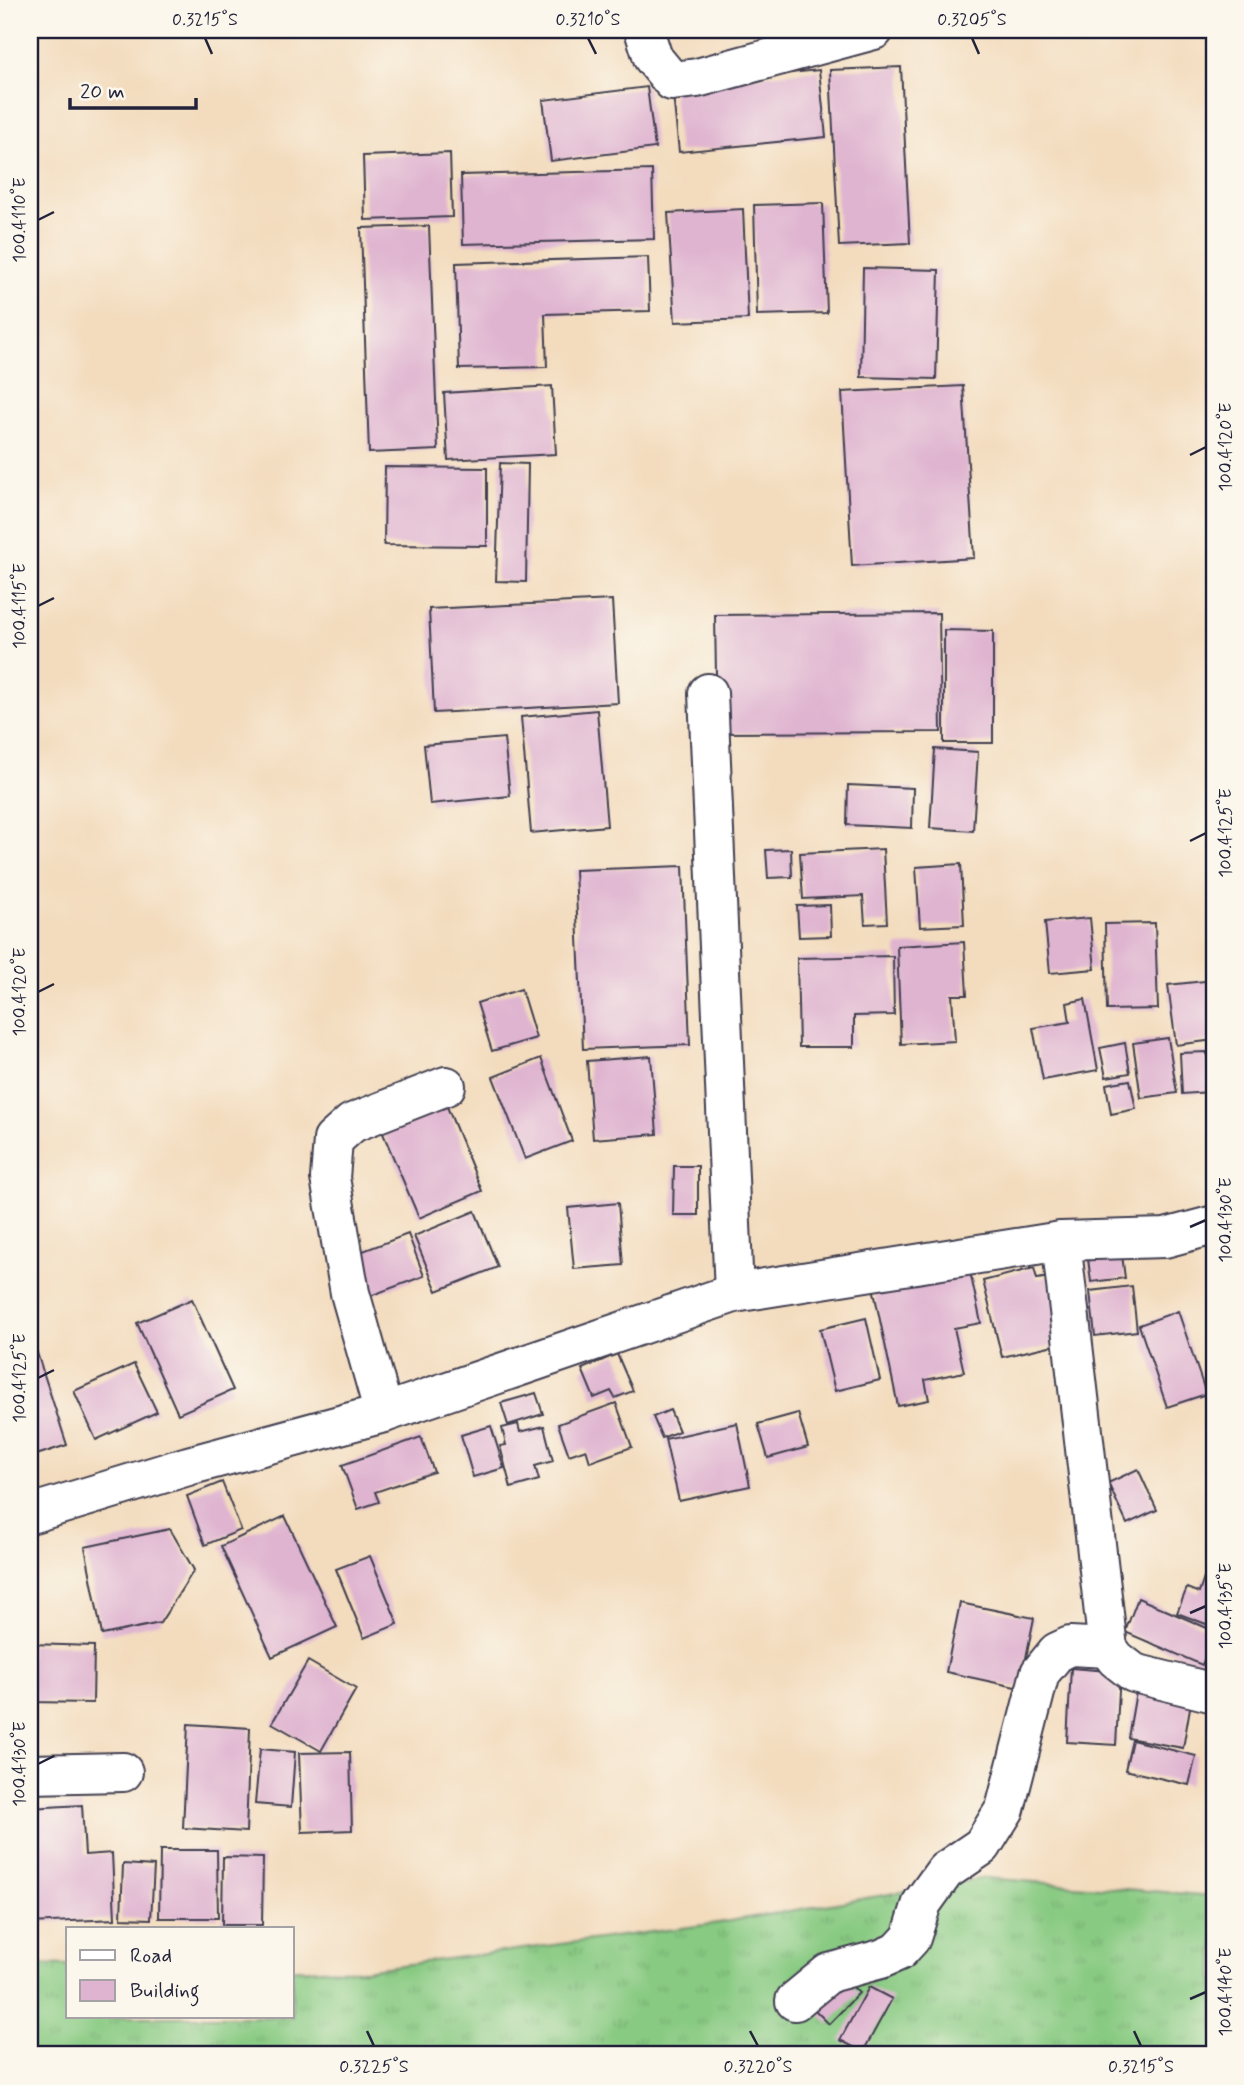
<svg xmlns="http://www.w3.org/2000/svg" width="1244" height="2085" font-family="Mynerve,sans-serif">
<defs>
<pattern id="grass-tufts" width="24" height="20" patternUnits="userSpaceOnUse" patternTransform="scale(1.75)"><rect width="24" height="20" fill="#88ca82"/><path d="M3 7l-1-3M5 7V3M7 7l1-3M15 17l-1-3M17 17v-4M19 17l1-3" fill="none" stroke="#75ad71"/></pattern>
</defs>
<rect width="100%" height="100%" fill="#fbf7ec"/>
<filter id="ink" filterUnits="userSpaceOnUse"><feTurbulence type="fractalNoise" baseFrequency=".0143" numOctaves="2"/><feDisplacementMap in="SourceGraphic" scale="14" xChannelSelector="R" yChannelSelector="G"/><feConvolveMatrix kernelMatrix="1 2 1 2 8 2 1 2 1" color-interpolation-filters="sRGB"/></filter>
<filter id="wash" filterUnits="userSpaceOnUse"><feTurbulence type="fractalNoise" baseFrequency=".00686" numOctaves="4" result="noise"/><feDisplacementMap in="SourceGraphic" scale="28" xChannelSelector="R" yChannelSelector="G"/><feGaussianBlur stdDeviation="1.57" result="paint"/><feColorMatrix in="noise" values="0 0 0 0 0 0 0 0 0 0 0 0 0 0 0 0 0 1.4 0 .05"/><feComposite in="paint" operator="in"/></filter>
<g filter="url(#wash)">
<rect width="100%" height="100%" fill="#f3dcbe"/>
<polygon fill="url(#grass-tufts)" stroke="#55765e" stroke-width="2" points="985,1878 1214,1896 1214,2055 30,2055 30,1964 68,1965 68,2017 292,2017 292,1969 364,1970 712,1924"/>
<g id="blocks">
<g fill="#dfb4d0">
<polygon points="901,67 910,243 839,246 830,70"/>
<polygon points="819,70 826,137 679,152 672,85"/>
<polygon points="647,87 655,148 551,161 543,100"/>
<polygon points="450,153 452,217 365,220 363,156"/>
<polygon points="652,170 654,239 463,244 461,175"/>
<polygon points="823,203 827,313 757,315 754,205"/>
<polygon points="743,209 748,319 675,322 668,213"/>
<polygon points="429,226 438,450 369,453 361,228"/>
<polygon points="648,257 650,311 545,314 547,367 459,369 456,263"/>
<polygon points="863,268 939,270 936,379 861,377"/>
<polygon points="552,386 556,454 448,460 444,393"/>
<polygon points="963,386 974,558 852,566 842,392"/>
<polygon points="500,463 528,464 526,582 496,581"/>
<polygon points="385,467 487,468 487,546 384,545"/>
<polygon points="612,600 618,703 434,713 429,609"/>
<polygon points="939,613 941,732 717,733 715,615"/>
<polygon points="944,630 993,631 993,743 944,743"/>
<polygon points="597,710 607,826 531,833 521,717"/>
<polygon points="504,738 510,796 430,804 424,745"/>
<polygon points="935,749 978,752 973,831 930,828"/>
<polygon points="848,785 913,788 912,828 847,825"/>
<polygon points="791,849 792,877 768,878 766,850"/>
<polygon points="883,849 887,923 865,924 863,896 803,899 800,853"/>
<polygon points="961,864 964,925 920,927 916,867"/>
<polygon points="683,866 690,1045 583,1049 575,870"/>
<polygon points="830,905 831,936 799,937 797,906"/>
<polygon points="1090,918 1095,969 1050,973 1045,922"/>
<polygon points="1155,923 1158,1009 1107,1010 1105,924"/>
<polygon points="964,942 967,995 952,995 955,1041 901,1044 897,946"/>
<polygon points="893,956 894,1015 854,1016 854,1047 799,1047 797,958"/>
<polygon points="1214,980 1214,1040 1176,1045 1168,985"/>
<polygon points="521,989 536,1038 492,1051 477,1003"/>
<polygon points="1085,999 1098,1070 1043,1080 1033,1028 1070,1022 1067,1003"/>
<polygon points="1168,1038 1177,1093 1141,1098 1133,1043"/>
<polygon points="1125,1043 1130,1073 1106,1077 1100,1048"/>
<polygon points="1207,1052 1210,1092 1182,1094 1180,1053"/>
<polygon points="651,1056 657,1134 593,1139 587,1061"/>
<polygon points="541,1058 572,1141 525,1159 493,1077"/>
<polygon points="1130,1080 1136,1109 1111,1114 1106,1084"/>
<polygon points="443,1097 482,1191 419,1218 379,1124"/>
<polygon points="674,1166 698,1166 698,1215 673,1215"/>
<polygon points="618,1203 623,1265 574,1269 568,1208"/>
<polygon points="475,1211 498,1267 437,1291 414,1236"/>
<polygon points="408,1234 424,1276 370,1296 355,1254"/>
<polygon points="1121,1247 1125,1278 1091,1282 1087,1251"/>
<polygon points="968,1262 981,1323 954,1328 964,1372 925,1380 929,1400 898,1406 872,1282"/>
<polygon points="1034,1268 1037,1279 1055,1276 1071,1341 1002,1357 983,1281"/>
<polygon points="1132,1286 1137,1331 1095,1336 1090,1291"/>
<polygon points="192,1299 233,1390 178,1414 137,1323"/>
<polygon points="1178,1311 1206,1394 1167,1407 1139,1325"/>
<polygon points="866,1318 880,1380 835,1391 820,1329"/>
<polygon points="36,1350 67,1445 30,1457 30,1352"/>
<polygon points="617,1354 633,1391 615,1398 611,1391 594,1398 582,1369"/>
<polygon points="134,1364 157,1412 96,1440 74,1391"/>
<polygon points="536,1393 543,1414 508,1425 501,1403"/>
<polygon points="616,1403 632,1447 590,1462 586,1449 569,1455 558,1424"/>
<polygon points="670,1410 679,1431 662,1438 653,1417"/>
<polygon points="798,1413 808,1447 768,1458 758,1424"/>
<polygon points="737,1423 750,1486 679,1501 665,1439"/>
<polygon points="518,1424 520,1432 544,1426 553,1461 535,1466 539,1480 511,1488 500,1446 506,1445 502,1428"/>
<polygon points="491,1426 504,1468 473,1477 461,1435"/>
<polygon points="421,1437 434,1472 375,1492 379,1502 358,1509 342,1465"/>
<polygon points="1138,1469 1157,1510 1127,1524 1108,1483"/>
<polygon points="222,1482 241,1530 205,1545 187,1496"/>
<polygon points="285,1516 337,1627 272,1657 221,1546"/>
<polygon points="170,1529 194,1570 160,1623 102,1635 85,1547"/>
<polygon points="370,1556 398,1624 364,1638 336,1569"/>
<polygon points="1204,1578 1214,1582 1214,1627 1177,1613 1187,1588 1199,1593"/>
<polygon points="1138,1598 1214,1631 1214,1636 1202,1665 1125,1632"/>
<polygon points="960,1603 1034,1618 1020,1688 946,1672"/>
<polygon points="30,1644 94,1646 93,1703 30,1702"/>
<polygon points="308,1661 356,1689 321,1751 272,1723"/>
<polygon points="1071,1668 1120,1672 1116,1745 1067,1742"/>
<polygon points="1136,1692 1191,1702 1183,1748 1128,1738"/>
<polygon points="188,1724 250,1728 246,1832 183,1828"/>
<polygon points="1132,1740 1196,1756 1189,1785 1125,1770"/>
<polygon points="260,1749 295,1752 291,1807 255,1804"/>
<polygon points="350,1752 352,1830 302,1832 299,1753"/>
<polygon points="82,1805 85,1855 112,1853 115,1919 30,1923 30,1808"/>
<polygon points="160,1850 217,1850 218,1918 159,1918"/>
<polygon points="223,1857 263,1858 262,1925 222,1925"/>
<polygon points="123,1864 154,1866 151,1919 121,1918"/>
<polygon points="843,1977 859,1993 829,2024 813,2008"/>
<polygon points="869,1987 892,1999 863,2052 840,2040"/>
</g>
</g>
</g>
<g filter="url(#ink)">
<use href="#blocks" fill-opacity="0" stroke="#413e4f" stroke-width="2"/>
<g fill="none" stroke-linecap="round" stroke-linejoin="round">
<g stroke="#413e4f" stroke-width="42">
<g id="minor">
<polyline points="644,30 653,58 672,81 697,78 874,30"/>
<polyline points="708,693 734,1293"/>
<polyline points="1061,1241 1108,1648 1116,1659 1134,1673 1214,1693"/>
<polyline points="384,1413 350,1293 330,1178 333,1140 352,1123 446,1086"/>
<polyline points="30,1514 188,1466 384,1413 734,1293 1061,1241 1165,1238 1214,1225"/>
<polyline points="30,1774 123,1772"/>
<polyline points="795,2001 829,1973 881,1959 899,1951 911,1938 922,1903 945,1871 982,1846 1005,1809 1040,1673 1057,1652 1070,1646 1108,1648"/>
</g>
</g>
<use href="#minor" stroke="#fff" stroke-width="38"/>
</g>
</g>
<path fill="none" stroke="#22223b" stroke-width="2.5" d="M205 38 212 54M588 38 596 54M972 38 979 54M38 220 54 212M1190 455 1206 447M38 606 54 598M1190 841 1206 833M38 992 54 984M1190 1227 1206 1220M38 1378 54 1370M1190 1613 1206 1606M38 1764 54 1756M1190 1999 1206 1992M367 2031 374 2046M750 2031 758 2046M1134 2031 1141 2046"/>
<rect width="1244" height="2085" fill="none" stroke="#fbf7ec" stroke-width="77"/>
<rect x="66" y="1927" width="228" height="91" fill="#fbf7ec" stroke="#a4a2a5" stroke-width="2"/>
<rect x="80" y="1950" width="35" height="10" fill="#ffffff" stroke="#a4a2a5" stroke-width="2"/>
<text x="130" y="1962" font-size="21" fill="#22223b">Road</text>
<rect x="80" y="1980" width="35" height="21" fill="#dfb4d0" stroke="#a4a2a5" stroke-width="2"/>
<text x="130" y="1997" font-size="21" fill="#22223b">Building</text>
<path d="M70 98v10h126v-10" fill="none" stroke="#22223b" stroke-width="3.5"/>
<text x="80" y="98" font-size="21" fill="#22223b" stroke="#fbf7ec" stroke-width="5" paint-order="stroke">20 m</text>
<rect x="38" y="38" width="1168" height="2008" fill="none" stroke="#22223b" stroke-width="2.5"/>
<g font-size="18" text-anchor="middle" fill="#22223b">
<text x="205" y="25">0.3215°S</text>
<text x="588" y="25">0.3210°S</text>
<text x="972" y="25">0.3205°S</text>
<text transform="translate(19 220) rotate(-90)" y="6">100.4110°E</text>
<text transform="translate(1225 447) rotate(-90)" y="6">100.4120°E</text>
<text transform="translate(19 606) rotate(-90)" y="6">100.4115°E</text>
<text transform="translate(1225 833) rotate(-90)" y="6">100.4125°E</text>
<text transform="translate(19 992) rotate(-90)" y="6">100.4120°E</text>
<text transform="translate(1225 1220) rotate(-90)" y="6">100.4130°E</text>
<text transform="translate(19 1378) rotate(-90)" y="6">100.4125°E</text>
<text transform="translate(1225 1606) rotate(-90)" y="6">100.4135°E</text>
<text transform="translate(19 1764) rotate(-90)" y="6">100.4130°E</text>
<text transform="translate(1225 1992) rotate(-90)" y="6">100.4140°E</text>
<text x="374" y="2072">0.3225°S</text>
<text x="758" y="2072">0.3220°S</text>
<text x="1141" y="2072">0.3215°S</text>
</g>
</svg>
